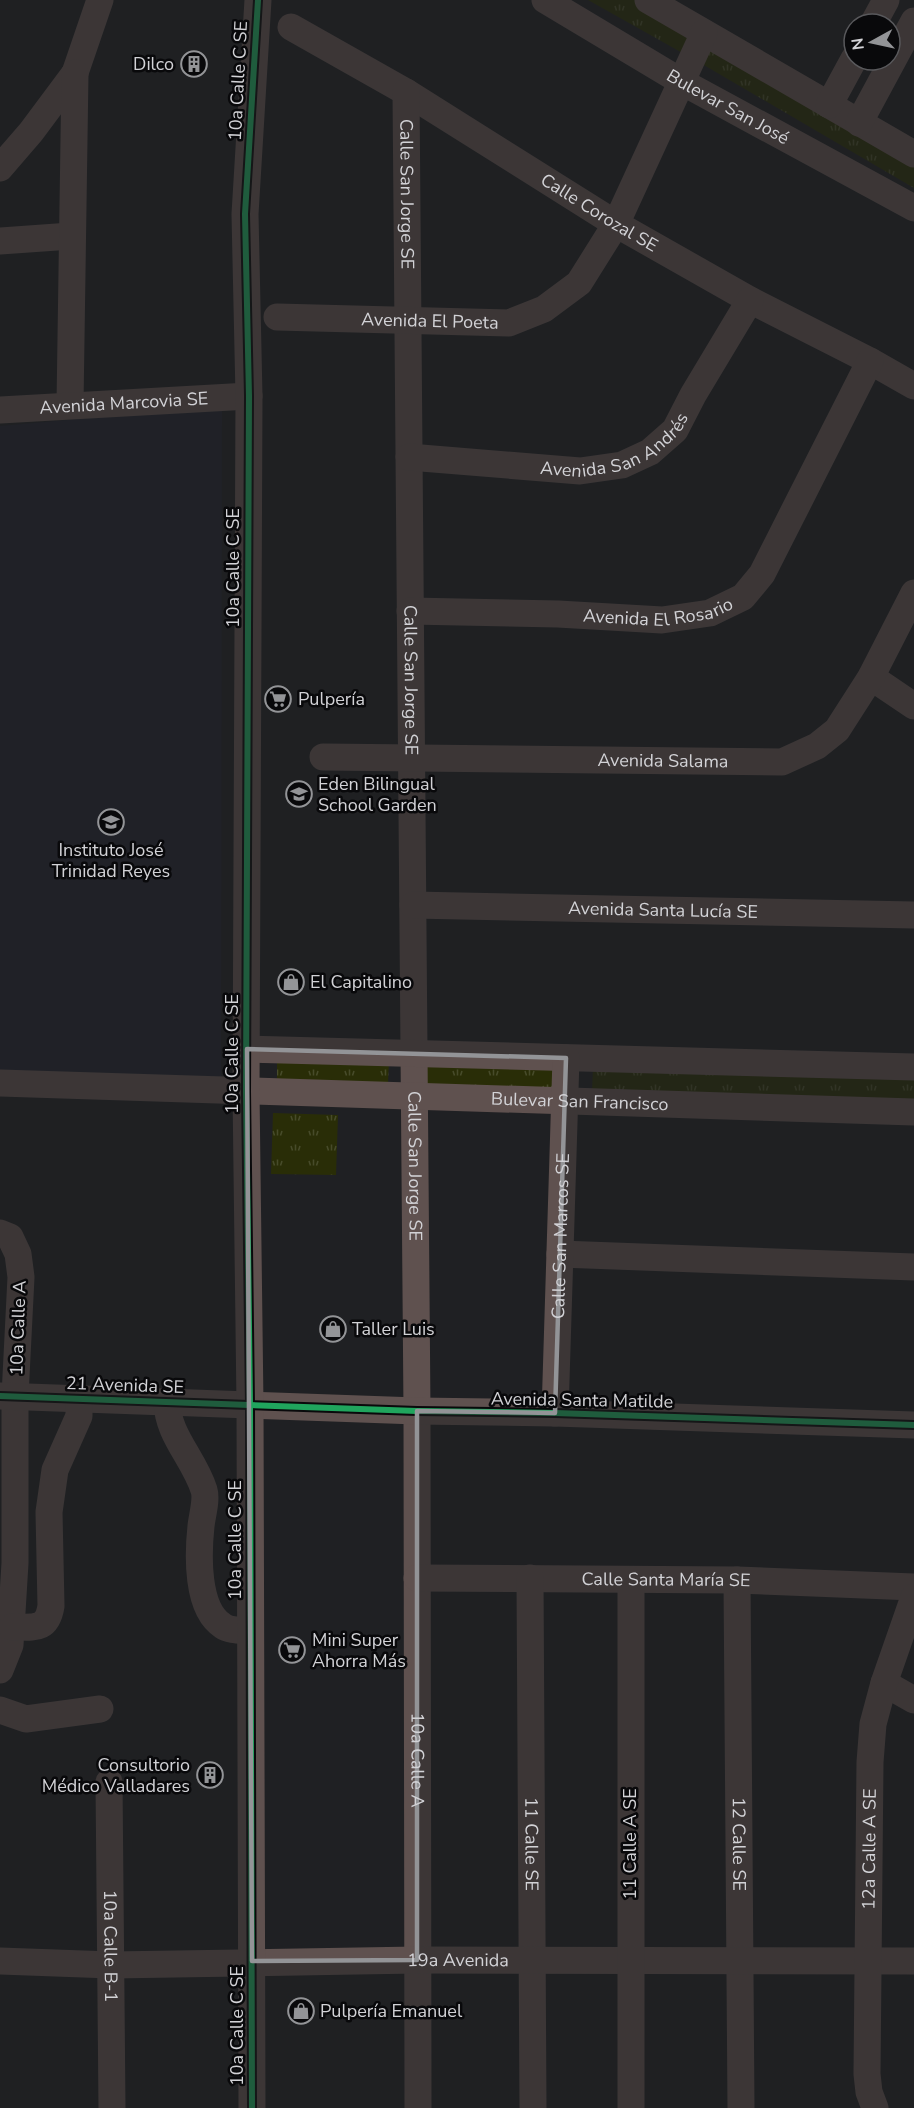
<svg xmlns="http://www.w3.org/2000/svg" width="914" height="2108" font-family="'Nunito Sans',sans-serif">
<defs>
<pattern id="grass-tufts" width="24" height="20" patternUnits="userSpaceOnUse" patternTransform="scale(1.5)"><rect width="24" height="20" fill="#292d07"/><path d="M3 7l-1-3M5 7V3M7 7l1-3M15 17l-1-3M17 17v-4M19 17l1-3" fill="none" stroke="#474b2a"/></pattern>
</defs>
<rect width="100%" height="100%" fill="#1f2023"/>
<polygon fill="#22232d" points="222,406 221,1085 0,1076 0,426"/>
<g fill="url(#grass-tufts)">
<polygon points="588,0 652,0 914,144 914,188 702,64"/>
<polygon points="277,1056 389,1060 388,1084 277,1080"/>
<polygon points="426,1060 553,1065 553,1092 425,1088"/>
<polygon points="593,1066 914,1076 914,1102 592,1092"/>
<polygon points="273,1113 338,1115 336,1175 271,1174"/>
</g>
<g fill="none" stroke-linecap="round" stroke-linejoin="round">
<g stroke="#5f514f" stroke-width="27">
<path id="s1" d="M545 0 682 82 914 208"/>
<polyline points="648,0 914,154"/>
<polyline points="873,24 886,0"/>
<path id="s2" d="M291 27 406 92 616 224 750 300 870 361 914 386"/>
<path id="s3" d="M406 92 417 1411 418 2108"/>
<polyline points="829,105 854,59"/>
<polyline points="859,123 914,21"/>
<polyline points="0,168 31,132 75,73 100,0"/>
<polyline points="0,241 71,236"/>
<path id="s4" d="M277 317 509 323 544 309 579 283 616 224 704 33"/>
<polyline points="70,405 75,73"/>
<path id="s5" d="M0 410 249 396"/>
<path id="s6" d="M409 457 580 471 622 465 650 452 675 430 693 395 750 300"/>
<path id="s7" d="M410 611 558 614 662 620 710 613 743 597 762 574 870 361"/>
<polyline points="871,677 914,706"/>
<path id="s8" d="M323 757 782 762 817 746 837 730 871 677 914 593"/>
<path id="s9" d="M413 905 914 915"/>
<polyline points="247,1049 914,1067"/>
<path id="s10" d="M0 1083 914 1112"/>
<polyline points="0,1233 10,1237 18,1254 21,1277 15,1396 15,1563 10,1645 0,1670"/>
<polyline points="560,1254 914,1267"/>
<polyline points="0,1396 417,1411 555,1413 914,1425"/>
<path d="M167 1401C167 1435 194 1458 204 1490 207 1500 202 1516 201 1526 198 1554 196 1609 223 1626 230 1631 243 1630 250 1631"/>
<path id="s11" d="M555 1413 566 1058"/>
<path id="s12" d="M417 1578 737 1580 914 1587"/>
<path id="s13" d="M530 1578 533 2108"/>
<path id="s14" d="M737 1580 741 2108"/>
<path d="M12 1627C34 1627 47 1631 51 1606L49 1512 55 1470 79 1416V1398"/>
<polyline points="884,1683 914,1700"/>
<polyline points="0,1710 26,1719 100,1709"/>
<path id="s15" d="M109 1782 112 2108"/>
<path id="s16" d="M0 1961 111 1965 417 1960 914 1961"/>
<polyline points="252,2108 250,1404 246,1091 249,396 245,214 258,0"/>
<polyline points="631,2108 631,1580"/>
<path id="s17" d="M875 2108 869 2092 867 2074 870 1762 873 1724 884 1683 914 1597"/>
</g>
<g stroke="#09090b" stroke-width="10">
<g id="cycleway">
<polyline points="0,1396 417,1411 555,1413 914,1425"/>
<polyline points="252,2108 250,1404 246,1091 249,396 245,214 258,0"/>
</g>
</g>
<use href="#cycleway" stroke="#20a55d" stroke-width="6"/>
</g>
<path d="M0 0H914V2108H0ZM247 1049 566 1058 555 1413 417 1411V1960L252 1961Z" fill="#1f2023" fill-opacity=".55" fill-rule="evenodd"/>
<path fill="none" stroke="#939497" stroke-width="4.5" stroke-linejoin="round" d="M247 1049 566 1058 555 1413 417 1411V1960L252 1961Z"/>
<defs>
<g id="building-ring" transform="scale(1.35)"><circle r="9.5" fill="#09090b" stroke="#939497" stroke-width="1.5"/><path d="M-4-6H4V6H1V3H-1V6H-4ZM-2.5-4.3h1.7v1.8h-1.7ZM.8-4.3h1.7v1.8H.8ZM-2.5-1h1.7V.8h-1.7ZM.8-1h1.7V.8H.8Z" fill="#939497"/></g>
<g id="supermarket-ring" transform="scale(1.35)"><circle r="9.5" fill="#09090b" stroke="#939497" stroke-width="1.5"/><path d="M-6-5.5h2.5l.6 2H6L4.5 2H-2.5L-4.4-4H-6ZM-1.5 3.2a1.3 1.3 0 1 0 .1 0ZM3 3.2a1.3 1.3 0 1 0 .1 0Z" fill="#939497"/></g>
<g id="school-ring" transform="scale(1.35)"><circle r="9.5" fill="#09090b" stroke="#939497" stroke-width="1.5"/><path d="M0-5L7-2L0 1L-7-2ZM-4 1L0 2.5L4 1V4Q0 6-4 4Z" fill="#939497"/></g>
<g id="university-ring" transform="scale(1.35)"><circle r="9.5" fill="#09090b" stroke="#939497" stroke-width="1.5"/><path d="M0-5L7-2L0 1L-7-2ZM-4 1L0 2.5L4 1V4Q0 6-4 4Z" fill="#939497"/></g>
<g id="shop-ring" transform="scale(1.35)"><circle r="9.5" fill="#09090b" stroke="#939497" stroke-width="1.5"/><path d="M-5-2.5h2.3a2.7 3.5 0 0 1 5.4 0H5L5.5 6h-11ZM-1.5-2.5h3a1.5 2.3 0 0 0-3 0Z" fill="#939497"/></g>
</defs>
<g fill-rule="evenodd">
<use href="#building-ring" x="194" y="64"/>
<use href="#supermarket-ring" x="278" y="699"/>
<use href="#school-ring" x="299" y="794"/>
<use href="#university-ring" x="111" y="822"/>
<use href="#shop-ring" x="291" y="982"/>
<use href="#shop-ring" x="333" y="1329"/>
<use href="#supermarket-ring" x="292" y="1650"/>
<use href="#building-ring" x="210" y="1775"/>
<use href="#shop-ring" x="301" y="2011"/>
</g>
<g text-anchor="middle" dominant-baseline="central" stroke-width="5" stroke-linejoin="round" paint-order="stroke">
<g font-size="18" fill="#d2d2d6" stroke="#09090b" text-anchor="start">
<text x="174" y="64" text-anchor="end">Dilco</text>
<text x="298" y="699">Pulpería</text>
<text x="318" y="784">Eden Bilingual<tspan x="318" dy="21">School Garden</tspan></text>
<text x="111" y="850" text-anchor="middle">Instituto José<tspan x="111" dy="21">Trinidad Reyes</tspan></text>
<text x="310" y="982">El Capitalino</text>
<text x="352" y="1329">Taller Luis</text>
<text x="312" y="1640">Mini Super<tspan x="312" dy="21">Ahorra Más</tspan></text>
<text x="190" y="1765" text-anchor="end">Consultorio<tspan x="190" dy="21">Médico Valladares</tspan></text>
<text x="320" y="2011">Pulpería Emanuel</text>
</g>
<g font-size="18" fill="#d2d2d6" stroke="#09090b">
<text transform="translate(238 81) rotate(-87)">10a Calle C SE</text>
<text stroke="none"><textPath href="#s1" startOffset="212">Bulevar San José</textPath></text>
<text stroke="none"><textPath href="#s3" startOffset="102">Calle San Jorge SE</textPath></text>
<text stroke="none"><textPath href="#s2" startOffset="360">Calle Corozal SE</textPath></text>
<text stroke="none"><textPath href="#s4" startOffset="153">Avenida El Poeta</textPath></text>
<text stroke="none"><textPath href="#s5" startOffset="124">Avenida Marcovia SE</textPath></text>
<text stroke="none"><textPath href="#s6" startOffset="214">Avenida San Andrés</textPath></text>
<text transform="translate(233 568) rotate(-90)">10a Calle C SE</text>
<text stroke="none"><textPath href="#s7" startOffset="249">Avenida El Rosario</textPath></text>
<text stroke="none"><textPath href="#s3" startOffset="588">Calle San Jorge SE</textPath></text>
<text stroke="none"><textPath href="#s8" startOffset="340">Avenida Salama</textPath></text>
<text stroke="none"><textPath href="#s9" startOffset="250">Avenida Santa Lucía SE</textPath></text>
<text transform="translate(232 1054) rotate(-90)">10a Calle C SE</text>
<text stroke="none"><textPath href="#s10" startOffset="580">Bulevar San Francisco</textPath></text>
<text stroke="none"><textPath href="#s3" startOffset="1074">Calle San Jorge SE</textPath></text>
<text stroke="none"><textPath href="#s11" startOffset="177">Calle San Marcos SE</textPath></text>
<text transform="translate(18 1328) rotate(-88)">10a Calle A</text>
<text transform="translate(125 1385) rotate(2)">21 Avenida SE</text>
<text transform="translate(582 1400) rotate(1)">Avenida Santa Matilde</text>
<text transform="translate(235 1540) rotate(-90)">10a Calle C SE</text>
<text stroke="none"><textPath href="#s12" startOffset="249">Calle Santa María SE</textPath></text>
<text stroke="none"><textPath href="#s3" startOffset="1668">10a Calle A</textPath></text>
<text stroke="none"><textPath href="#s13" startOffset="266">11 Calle SE</textPath></text>
<text transform="translate(630 1844) rotate(-90)">11 Calle A SE</text>
<text stroke="none"><textPath href="#s14" startOffset="264">12 Calle SE</textPath></text>
<text stroke="none"><textPath href="#s17" startOffset="260">12a Calle A SE</textPath></text>
<text stroke="none"><textPath href="#s15" startOffset="164">10a Calle B-1</textPath></text>
<text stroke="none"><textPath href="#s16" startOffset="458">19a Avenida</textPath></text>
<text transform="translate(237 2026) rotate(-90)">10a Calle C SE</text>
</g>
</g>
<g transform="translate(872 42) rotate(262)"><circle r="28" fill="#09090b" stroke="#59595c" stroke-width="1.5"/>
<path d="M0-4.5L10 22L0 15L-10 22Z" fill="#939497"/>
<text y="-9" font-size="16" font-weight="bold" text-anchor="middle" fill="#d2d2d6">N</text>
</g>
</svg>
